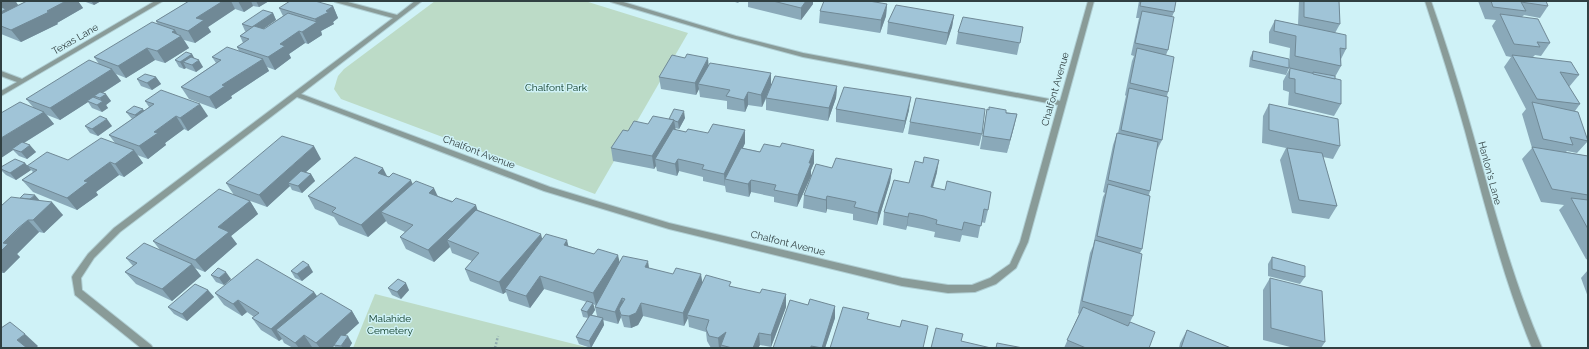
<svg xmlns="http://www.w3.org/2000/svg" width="1589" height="349" font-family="Raleway,sans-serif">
<rect width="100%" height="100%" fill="#cff2f7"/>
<g fill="#bcdbc7">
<polygon points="435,1 585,1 688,33 595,194 341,99 334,89 338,76 344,69"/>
<polygon points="375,294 590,348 353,348"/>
</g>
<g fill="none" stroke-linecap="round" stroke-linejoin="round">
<g stroke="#afced3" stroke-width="2">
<g id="street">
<polygon points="155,1 163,1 1,96 1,91 17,82 1,76 1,71 22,79"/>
<polygon points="334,1 344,1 397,15 415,1 422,1 301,94 550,187 669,223 902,278 948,285 972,285 990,278 1010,264 1020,242 1058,105 803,57 732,38 611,2 610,1 620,1 736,36 803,53 1060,101 1088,1 1094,1 1028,242 1016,268 996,284 975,292 948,293 902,286 669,229 544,191 297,97 120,232 94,258 81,278 82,290 151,345 153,348 141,348 75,295 72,277 73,275 88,254 114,228 393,18 335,2"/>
<path d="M1425 1H1431C1446 44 1460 87 1472 131 1493 205 1512 278 1542 348H1532C1503 278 1485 205 1465 131 1453 88 1439 44 1425 1Z"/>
</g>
</g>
<polyline stroke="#90abaf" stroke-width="2.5" stroke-dasharray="2 2" stroke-linecap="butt" points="495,348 498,336"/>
<use href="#street" fill="#899b98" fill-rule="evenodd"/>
</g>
<g fill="#8aa9b9" fill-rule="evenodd">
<polygon points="1,1 16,2 18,5 27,1 78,1 83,8 57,23 58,24 21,42 1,34"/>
<polygon points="83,1 101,1 94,5"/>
<polygon points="189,1 269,1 259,7 253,6 244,12 235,9 208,27 211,32 195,43 184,40 189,48 165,63 155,60 126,78 116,74 121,81 103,93 111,101 106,105 108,108 102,112 92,108 88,102 60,120 47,115 54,124 24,143 36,152 27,159 19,156 13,150 1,158 33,107 26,99 99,64 94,57 158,25 156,21"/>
<polygon points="732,1 740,1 738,3"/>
<polygon points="748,1 813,1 813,4 801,20 748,7"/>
<polygon points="1139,1 1176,1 1174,12 1172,17 1168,50 1166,55 1168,92 1167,96 1162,140 1156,152 1150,191 1149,195 1142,249 1140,253 1133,316 1130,322 1149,348 1064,348 1079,314 1078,313 1090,253 1093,246 1103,197 1105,193 1103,192 1113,145 1117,133 1118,133 1125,100 1126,96 1125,95 1132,61 1134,56 1131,55 1139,18 1136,18"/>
<polygon points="1299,1 1339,1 1340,24 1335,33 1346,49 1341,59 1341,66 1335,77 1341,104 1334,116 1288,105 1289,92 1283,90 1283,81 1290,68 1289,68 1286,75 1249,67 1250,58 1253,51 1289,67 1290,48 1269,43 1269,32 1275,20 1298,25"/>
<polygon points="1478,1 1546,1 1548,6 1540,18 1524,15 1522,17 1550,43 1541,56 1535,55 1533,57 1579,75 1569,87 1580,104 1575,111 1588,141 1577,153 1567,151 1566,152 1588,156 1588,260 1586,259 1559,210 1564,205 1541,202 1522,159 1532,148 1522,114 1526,109 1504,67 1511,57 1506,56 1492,26 1496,20 1485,19"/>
<polygon points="887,4 886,16 880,33 819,23 820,11"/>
<polygon points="333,6 338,18 333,22 334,24 321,31 322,35 308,44 305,43 289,54 291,58 275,70 267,67 269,71 231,96 232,98 216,109 189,99 181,87 216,63 212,57 239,51 237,47 243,43 240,36 246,31 245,31 242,24 273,13 276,20 263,29 264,29 283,16 279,8"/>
<polygon points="954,15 952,27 946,45 887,34 888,22"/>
<polygon points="1023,27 1017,55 956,44 958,32"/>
<polygon points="192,54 194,59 203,67 196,72 188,69 186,68 184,69 179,67 175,60"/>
<polygon points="709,65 771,73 771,84 837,86 836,98 828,121 766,110 766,99 762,107 748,105 745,112 727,109 727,101 700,97 699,89 696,95 661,89 659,77"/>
<polygon points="156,77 161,84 152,90 141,86 137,79"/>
<polygon points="145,101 208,116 188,131 184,129 165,143 166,145 148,159 137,155 143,163 124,177 119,175 96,192 98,195 77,210 33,192 22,180 33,172 31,170 16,180 6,175 1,170 1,167 25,163 27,166 68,160 115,143 109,135 132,119 126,112 144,111 149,107"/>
<polygon points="1269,104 1340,146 1333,159 1323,157 1337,206 1329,219 1292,213 1280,160 1286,148 1262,143 1263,116"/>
<polygon points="836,109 909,110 903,133 836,122"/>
<polygon points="987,109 1017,114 1007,153 980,149"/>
<polygon points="685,118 679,129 675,128 676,130 745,143 743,148 814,163 811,170 811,176 797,207 774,202 774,197 751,192 749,197 726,192 725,186 703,181 703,177 679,171 677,176 657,171 656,166 654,169 613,161 611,148 628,131 648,124 669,119"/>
<polygon points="910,122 982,134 979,146 908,134"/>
<polygon points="85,126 112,126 98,136 90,133"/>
<polygon points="321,159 306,172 311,174 315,181 302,193 292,190 290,186 267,207 239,197 250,201 258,214 231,236 237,244 205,272 195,268 201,276 172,301 136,284 125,272 133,266 126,258 160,250 153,241 234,195 226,183"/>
<polygon points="832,168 892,169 890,182 877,225 853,220 853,214 827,209 826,213 803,208 804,195"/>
<polygon points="937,172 933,188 988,210 985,223 981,222 978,238 962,235 960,242 934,237 935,232 922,229 907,226 906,230 883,225 884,212 909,183"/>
<path d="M387 176 412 184 438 196 478 210 542 239 569 246 619 262 649 268 702 283 732 287 786 307 771 347 760 345 758 348H711L707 341 706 332 689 327 688 318 684 326 643 316 638 325 631 328 624 327 621 317 618 324 603 320 604 325 591 348 579 344 576 337 588 318 583 317 581 310 587 302 544 289 530 308 509 301 506 292 503 294 470 281 465 269 472 261 452 253 450 247 434 262 406 249 400 237 405 232 388 224 386 221 368 237 339 225 334 217 315 209 308 196ZM593 304 595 305V307L597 316 592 315 595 310Z"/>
<polygon points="40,201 63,215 44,233 39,232 17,254 20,257 4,273 1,273 1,206"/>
<polygon points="1272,257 1305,277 1300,284 1268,276 1268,264"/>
<polygon points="1588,270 1588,297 1581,278"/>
<polygon points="291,271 313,272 302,281 295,278"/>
<polygon points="211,275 231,279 224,285 216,282"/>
<polygon points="1270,278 1325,342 1321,348 1294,348 1263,340 1263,290"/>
<polygon points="388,288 409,290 401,299 392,295"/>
<polygon points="208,290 214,297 187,321 174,314 168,307"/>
<polygon points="314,292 317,296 352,311 359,323 345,335 352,343 349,348 336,348 334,346 332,348 314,348 312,347 310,348 293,348 284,343 282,339 279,341 261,330 252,318 254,317 247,312 242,316 224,305 215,293"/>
<polygon points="808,305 835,306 835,318 825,348 773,348"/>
<polygon points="1187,330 1231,348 1179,348 1180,343"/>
</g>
<g fill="#708996">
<polygon points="1,1 19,1 16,2 18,5 1,16"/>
<polygon points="66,1 78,1 83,8 57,23 58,24 21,42 11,30"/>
<polygon points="91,1 101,1 94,5"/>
<polygon points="223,1 231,1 235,9 208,27 211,32 195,43 188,31 196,18"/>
<polygon points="238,1 251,1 253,6 244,12"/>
<polygon points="256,1 269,1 259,7"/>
<polygon points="806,1 813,1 813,4 801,20 801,8"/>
<polygon points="887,4 886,16 880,33 881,20"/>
<polygon points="333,6 338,18 333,22 334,24 321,31 322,35 308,44 302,32 316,22 315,19"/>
<polygon points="273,13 276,20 256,34 252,27"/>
<polygon points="954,15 952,27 946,45 948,33"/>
<polygon points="175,30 179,37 181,36 189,48 165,63 157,51 172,32"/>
<polygon points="299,31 305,43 289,54 291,58 275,70 268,57 280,44"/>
<polygon points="147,48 155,60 126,78 118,66"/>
<polygon points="192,54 196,61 183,62 186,68 184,69 180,62"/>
<polygon points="708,58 709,70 698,84 699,89 696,95 695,83"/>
<polygon points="263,59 269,71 231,96 232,98 216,109 209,97 222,85"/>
<polygon points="199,60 203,67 196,72 192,65"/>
<polygon points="112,69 121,81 96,97 94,96 95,97 89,102 87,101 88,102 60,120 50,108"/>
<polygon points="771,73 771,85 762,107 761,95"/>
<polygon points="156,77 161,84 152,90 147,83"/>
<polygon points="837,86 836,98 828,121 829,108"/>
<polygon points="748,92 748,105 745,112 744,100"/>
<polygon points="106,94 111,101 106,105 108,108 102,112 97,105 102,102 100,98"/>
<polygon points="911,97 909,110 903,133 905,121"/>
<polygon points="200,104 208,116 188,131 180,118"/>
<polygon points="143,109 148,116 140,122 135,115"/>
<polygon points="684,111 685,118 679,129 678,122"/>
<polygon points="44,112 54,124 14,149 12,149 13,150 1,158 1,138"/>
<polygon points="1017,114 1014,127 1007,153 1010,140"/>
<polygon points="176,116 184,129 165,143 166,145 148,159 139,146 154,132"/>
<polygon points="107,119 112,126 98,136 92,129"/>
<polygon points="674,120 676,132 655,159 656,166 654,169 652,156"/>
<polygon points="745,130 745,143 728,180 725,179 725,186 724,174"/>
<polygon points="30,145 36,152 27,159 21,152"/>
<polygon points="314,146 321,159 292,184 288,183 290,186 267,207 259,195"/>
<polygon points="134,150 143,163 124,177 115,164"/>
<polygon points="814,150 814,163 811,170 811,176 797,207 798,195 809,163"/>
<polygon points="678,159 679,171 677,176 675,164"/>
<polygon points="939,160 937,172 929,200 931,187"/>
<polygon points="110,162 119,175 96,192 98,195 77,210 67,198 84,181"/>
<polygon points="25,163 31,170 16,180 10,173"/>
<polygon points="383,168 389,180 378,173"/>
<polygon points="892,169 890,182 877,225 878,213"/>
<polygon points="311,174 315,181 302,193 298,186"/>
<polygon points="411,180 416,192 381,212 386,221 368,237 361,225"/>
<polygon points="751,180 751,192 749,197 748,184"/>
<polygon points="434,188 440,201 429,193"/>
<polygon points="35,195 41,202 28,201"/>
<polygon points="827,196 827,209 826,213 826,200"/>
<polygon points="250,201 258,214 231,236 237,244 205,272 195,260 218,227"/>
<polygon points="52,202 63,215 44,233 33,220"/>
<polygon points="476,205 480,218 447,240 450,247 434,262 428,250"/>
<polygon points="909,213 907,226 906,230 908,217"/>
<polygon points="28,220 39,232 17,254 20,257 4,273 1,270 1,251 3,243"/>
<polygon points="541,234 544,246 505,289 506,292 503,294 499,282"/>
<polygon points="567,240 570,253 564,245"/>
<polygon points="618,255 621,268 596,305 593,293"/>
<polygon points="648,261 650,274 645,267"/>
<polygon points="192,264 201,276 172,301 162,289"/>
<polygon points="309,265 313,272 302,281 297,274"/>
<polygon points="226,272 231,279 224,285 219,278"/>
<polygon points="701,274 703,286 687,315 688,318 684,326 683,313"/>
<polygon points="540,276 544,289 530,308 526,296"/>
<polygon points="406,283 409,290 401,299 397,292"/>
<polygon points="208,290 214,297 187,321 182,314"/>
<polygon points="314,292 322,304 276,330 282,339 279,341 271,329"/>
<polygon points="786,294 786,307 771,347 771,335"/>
<polygon points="622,298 625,311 619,309 621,317 618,324 615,312"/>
<polygon points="238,300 247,312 242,316 233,304"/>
<polygon points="593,303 595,310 589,319 587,312"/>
<polygon points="641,303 643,316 638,325 631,328 629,316"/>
<polygon points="835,306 835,318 825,348 822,348"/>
<polygon points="352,311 359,323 335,345 334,345 334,346 332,348 320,348 316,343"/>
<polygon points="603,318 604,325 591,348 589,341"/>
<polygon points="726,332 721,345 721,348 719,348 718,338"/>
<polygon points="759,333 760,345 758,348 753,348"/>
<polygon points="25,334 38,346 36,348 25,348 17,340"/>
<polygon points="304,335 312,347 310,348 299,348 295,343"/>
<polygon points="348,336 352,343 349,348 343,348 341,346"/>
</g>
<g fill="#a0c4d7" stroke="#708996">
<polygon points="27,1 66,1 47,11 49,12 11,30 1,26 1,14"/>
<polygon points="189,1 223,1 196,18 204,20 188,31 156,21"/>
<polygon points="290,1 315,1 333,6 326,11 329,12 315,19 279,8"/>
<polygon points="773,1 806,1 801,8"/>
<polygon points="824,1 869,1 887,4 881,20 820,11"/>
<polygon points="1141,1 1176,1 1174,12 1140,6"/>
<polygon points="1304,1 1339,1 1340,24 1304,17"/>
<polygon points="1491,1 1546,1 1548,6 1521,2 1526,11 1493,7"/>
<polygon points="896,5 954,15 948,33 888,22"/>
<polygon points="1,7 6,9 1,12"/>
<polygon points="263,10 273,13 252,27 242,24"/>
<polygon points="1142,11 1174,17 1168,50 1135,43"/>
<polygon points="288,13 317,22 302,32 299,31 280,44 285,46 268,57 237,47 249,39 240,36 254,26 264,29"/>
<polygon points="1500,14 1538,19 1550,43 1537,42 1540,47 1514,44"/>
<polygon points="963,17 1023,27 1020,43 958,32"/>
<polygon points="1275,20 1346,35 1346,49 1340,48 1341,66 1295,56 1296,36 1274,31"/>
<polygon points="152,22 175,30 172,32 181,36 157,51 147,48 118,66 94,57"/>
<polygon points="227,47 263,59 222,85 225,86 209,97 181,87 221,60 212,57"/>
<polygon points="1137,48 1174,57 1168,92 1130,83"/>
<polygon points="1253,51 1289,59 1289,68 1252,60"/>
<polygon points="186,52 192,54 180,62 175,60"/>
<polygon points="687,54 708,58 695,83 659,77 672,55 685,58"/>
<polygon points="1512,55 1571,62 1579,75 1560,72 1580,104 1537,99"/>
<polygon points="191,57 199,60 192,65 183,62"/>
<polygon points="89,60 112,69 50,108 26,99"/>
<polygon points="710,63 771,73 761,95 748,92 744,100 726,96 730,90 698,84"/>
<polygon points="1290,68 1341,80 1341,104 1295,93 1295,79 1289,78"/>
<polygon points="1313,72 1335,76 1335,79 1313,74"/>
<polygon points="145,74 156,77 147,83 137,79"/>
<polygon points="775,76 837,86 829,108 766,98"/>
<polygon points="844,87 911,97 905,121 836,109"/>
<polygon points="1129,88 1168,97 1162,140 1121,130"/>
<polygon points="161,90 200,104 180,118 176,116 154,132 158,133 139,146 109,135 154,104 145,101"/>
<polygon points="100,92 106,94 100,98 94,96"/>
<polygon points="93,97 103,101 97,105 87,101"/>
<polygon points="916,98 985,109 982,134 910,122"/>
<polygon points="20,102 44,112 1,138 1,113"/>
<polygon points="1532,102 1578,112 1588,141 1570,137 1573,145 1543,139"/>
<polygon points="1269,104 1338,119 1340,146 1269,130"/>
<polygon points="134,106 143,109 135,115 126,112"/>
<polygon points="989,107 1006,110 1006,113 1017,114 1010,140 983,136 987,109 989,110"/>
<polygon points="674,109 684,111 678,122 675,121 674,120 669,119"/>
<polygon points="100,116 107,119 92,129 85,126"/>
<polygon points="653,116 674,120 652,156 611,148 623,130 628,131 634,121 648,124"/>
<polygon points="713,124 745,130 724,174 702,169 704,165 678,159 675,164 655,159 673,129 686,132 688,129 708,133"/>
<polygon points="1117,133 1158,142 1150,191 1108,180"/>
<polygon points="282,136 314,146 259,195 226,183"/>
<polygon points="101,138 134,150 115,164 110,162 84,181 88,182 67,198 22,180 37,170 27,166 47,152 68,160"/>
<polygon points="22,142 30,145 21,152 12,149"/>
<polygon points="782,143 814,150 809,163 811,163 798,195 774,190 776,185 751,180 748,184 725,179 741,148 760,152 764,144 780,147"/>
<polygon points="1532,147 1588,156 1588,195 1552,189"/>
<polygon points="1287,148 1322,153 1337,206 1299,200"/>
<polygon points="355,157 383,168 378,173 389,177 393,173 411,180 361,225 332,212 336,208 308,196"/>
<polygon points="924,157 939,160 931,187 945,190 947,181 991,192 988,210 984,209 981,226 964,222 962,230 936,224 937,220 924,216 909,213 908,217 884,212 894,180 909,183 915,161 923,163"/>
<polygon points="836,158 892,169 878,213 854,207 856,202 827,196 826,200 804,195 816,164 832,168"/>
<polygon points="15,159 25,163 10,173 1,169 1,167"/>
<polygon points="301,171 311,174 298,186 288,183"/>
<polygon points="416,181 434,188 429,193 452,202 456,198 476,205 428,250 400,237 413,225 381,212"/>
<polygon points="1108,184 1150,196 1142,249 1097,236"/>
<polygon points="219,189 250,201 218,227 229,232 195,260 153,241"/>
<polygon points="24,194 35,195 30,199 20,198"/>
<polygon points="11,197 52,202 33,220 28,220 17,229 3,243 8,244 1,251 1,206"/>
<polygon points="1571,198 1588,200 1588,229"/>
<polygon points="476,210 541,234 499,282 465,269 479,253 447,240"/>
<polygon points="546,234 567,240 564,245 594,254 598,249 618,255 593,293 540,276 526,296 505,289"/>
<polygon points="1095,240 1142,254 1133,316 1082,301"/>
<polygon points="144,243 192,264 162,289 125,272 137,263 126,258"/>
<polygon points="623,256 648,261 645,267 673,274 676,268 701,274 683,313 641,303 636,313 629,316 621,315 619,309 625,299 622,298 615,312 595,307"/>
<polygon points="1272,257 1305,266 1305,277 1272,269"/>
<polygon points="257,259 314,292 271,329 252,318 259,313 238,300 233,304 215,293"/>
<polygon points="303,261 309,265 297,274 291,271"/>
<polygon points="218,268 226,272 219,278 211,275"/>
<polygon points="706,275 731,282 729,286 760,293 762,289 786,294 771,335 759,333 753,348 732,348 721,345 726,332 718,338 709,336 706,329 709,320 687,315"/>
<polygon points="1270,278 1322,291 1325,342 1271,328"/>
<polygon points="398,279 406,283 397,292 388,288"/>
<polygon points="195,284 208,290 182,314 168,307"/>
<polygon points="321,293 352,311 316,343 304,335 295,343 276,330"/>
<polygon points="810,299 835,306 822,348 811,346 811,348 773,348 790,300 808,305"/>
<polygon points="587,301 593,303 587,312 581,310"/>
<polygon points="843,307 869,313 867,319 883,323 900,327 902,320 928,326 923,348 830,348"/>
<polygon points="1083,307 1128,326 1130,322 1155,332 1149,348 1086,348 1067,340"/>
<polygon points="590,315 603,318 589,341 576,337"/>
<polygon points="10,322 25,334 17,340 27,348 1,348 1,328"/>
<polygon points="936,328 963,334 961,341 991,348 931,348"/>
<polygon points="1187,330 1231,348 1181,348"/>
<polygon points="341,335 348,336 341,346 334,345"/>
<polygon points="997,343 1023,348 996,348"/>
</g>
<g text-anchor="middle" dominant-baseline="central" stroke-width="3" stroke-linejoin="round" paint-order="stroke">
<g font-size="10" fill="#314042" stroke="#cff2f7">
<text transform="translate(75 39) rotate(-30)">Texas Lane</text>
<text transform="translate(1055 89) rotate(-74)">Chalfont Avenue</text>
<text transform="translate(479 152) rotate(21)">Chalfont Avenue</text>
<text transform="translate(1490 173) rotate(75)">Hanlon's Lane</text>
<text transform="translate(788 243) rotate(14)">Chalfont Avenue</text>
</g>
<g font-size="10" fill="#05331e" stroke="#cff2f7">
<text x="556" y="87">Chalfont Park</text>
<text x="390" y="318">Malahide<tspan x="390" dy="12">Cemetery</tspan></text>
</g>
</g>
<rect width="1589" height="349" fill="none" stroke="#314042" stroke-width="4"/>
</svg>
